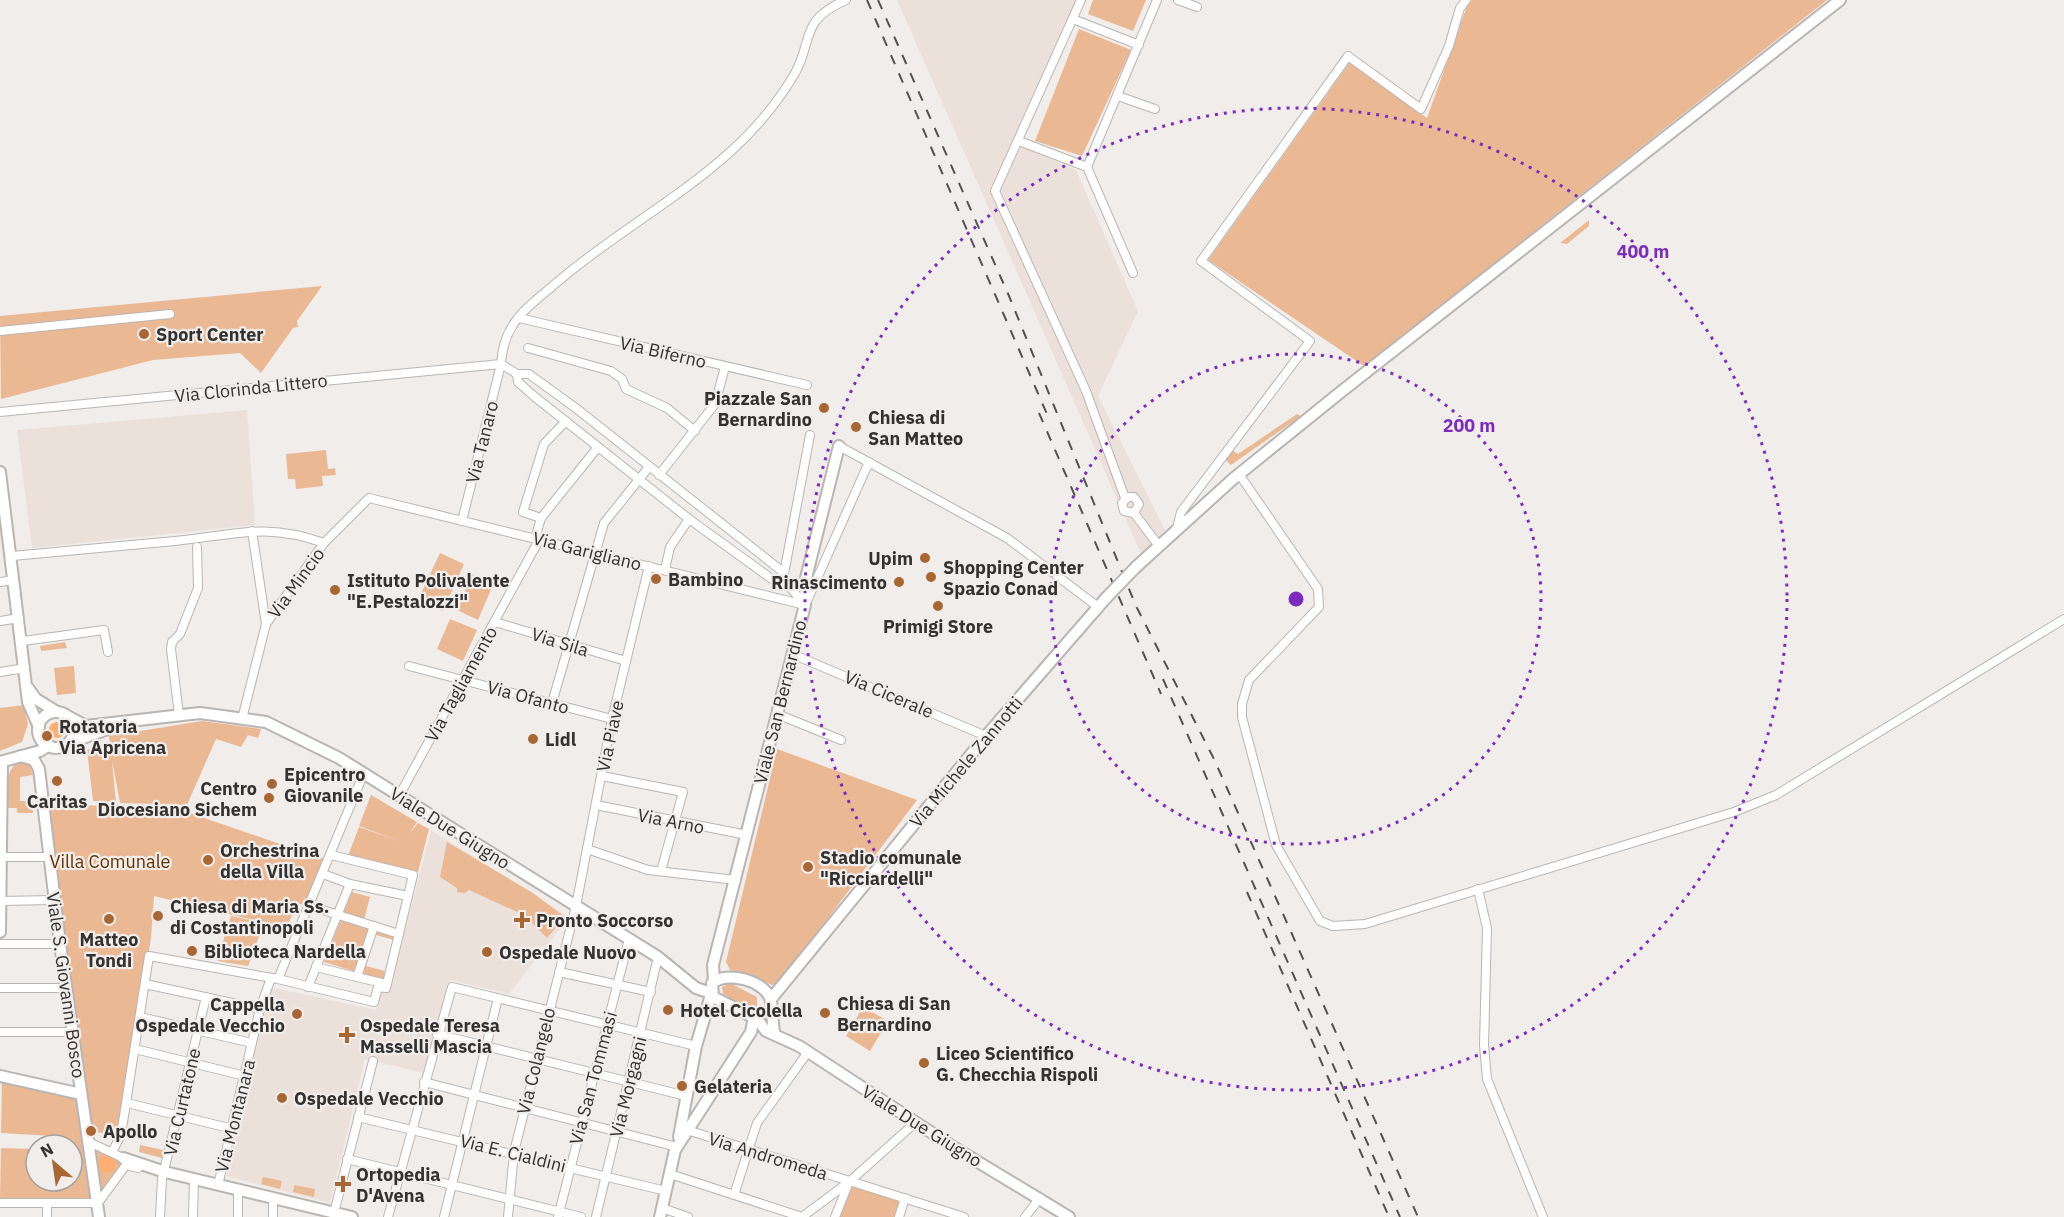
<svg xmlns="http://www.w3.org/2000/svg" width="2064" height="1217" font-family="'IBM Plex Sans',sans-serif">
<rect width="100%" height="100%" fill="#f1edeb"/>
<g fill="#ece1da">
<polygon points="897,0 1082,0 1020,146 1076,170 1138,311 1098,396 1165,530 1142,556"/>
<polygon points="247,410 255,525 32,548 17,430"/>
<polygon points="431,830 569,917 509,994 450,980 424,1073 365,1059 330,1203 226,1176 270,987 376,1010 380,991 389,993"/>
</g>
<g fill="#ebb894">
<polygon points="1093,0 1146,0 1133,31 1088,14"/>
<polygon points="1472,0 1827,0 1364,366 1208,260 1350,62 1427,118 1467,6"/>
<polygon points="1079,29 1131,50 1082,156 1035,141"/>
<polygon points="1589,220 1589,226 1567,244 1560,243"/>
<polygon points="322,286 297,321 298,327 293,328 261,373 240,353 153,360 1,399 0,316"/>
<polygon points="1297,414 1301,416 1231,465 1225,459 1232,450 1238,454"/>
<polygon points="326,450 328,469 335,468 336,475 322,476 323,486 296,489 295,479 288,479 286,454"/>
<polygon points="440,553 464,564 443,611 418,600"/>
<polygon points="472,575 493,585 478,620 457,610"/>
<polygon points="450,619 477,630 463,661 437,649"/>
<polygon points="65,642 67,648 41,651 40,646"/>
<polygon points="74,666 76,693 57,695 54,668"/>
<polygon points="24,705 28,724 22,742 0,751 0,708"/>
<polygon points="202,721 261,729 258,738 248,735 241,747 216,739 187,805 120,803 112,760 116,802 93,801 87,750 110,744 109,736"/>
<polygon points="777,749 917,800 779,983 772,985 751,975 730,970 726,962"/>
<path d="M21 762 29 764 33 775 20 777V801H33V813H17V808H8C8 793 3 767 21 762Z"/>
<polygon points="371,795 417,822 409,834 418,823 429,829 418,872 348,856 359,827 402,842 359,826"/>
<polygon points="47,804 175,808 327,860 308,907 298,903 286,928 154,896 151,938 120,1134 90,1132"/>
<polygon points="447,842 533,893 565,917 547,938 524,915 469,890 465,893 457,892 457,888 440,877"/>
<polygon points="352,892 370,897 364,920 396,929 394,940 376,935 366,966 385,971 383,980 324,962"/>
<polygon points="231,916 264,923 248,966 217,961"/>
<polygon points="730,983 757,997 757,1007 746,1007 723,994 722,987"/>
<polygon points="863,1007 888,1021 870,1051 846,1036"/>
<polygon points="2,1082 78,1097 91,1198 0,1199 1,1148 36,1149 36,1181 72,1181 72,1145 54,1145 53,1136 1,1133"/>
<polygon points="140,1145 168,1151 166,1159 139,1152"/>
<polygon points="94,1149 125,1161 102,1190"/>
<polygon points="263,1177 282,1181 280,1189 261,1184"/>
<polygon points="851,1184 903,1199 897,1217 838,1217"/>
<polygon points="294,1185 315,1189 314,1197 293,1192"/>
</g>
<g fill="#fdae74">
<circle cx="57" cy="730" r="8"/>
<circle cx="107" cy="1164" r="9"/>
</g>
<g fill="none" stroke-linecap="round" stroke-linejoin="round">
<g stroke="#b9b5b3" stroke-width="10">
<g id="street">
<polyline points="1081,0 995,191 1086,391 1125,498"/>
<polyline points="1178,0 1197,7"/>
<polyline points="1073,19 1139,45"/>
<polyline points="1118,96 1155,109"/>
<polyline points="1019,141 1087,167 1133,273"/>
<polyline points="1087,167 1157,0"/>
<polyline points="519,318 807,385"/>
<polyline points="0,331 170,314"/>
<polyline points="528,348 611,371 622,379 626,389 667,408 695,431"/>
<polyline points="501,364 517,374"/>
<polyline points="0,412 501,364"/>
<polyline points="839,446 1007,538 1098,607"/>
<polyline points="1239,474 1318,589 1319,607 1249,680 1242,704 1242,717 1276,845 1320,921 1333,926 1365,924 1734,812 1776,795 2064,619"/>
<polyline points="659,475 715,404 725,367"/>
<polyline points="1134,513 1139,504 1134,497 1128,497 1122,503 1124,511 1134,513 1159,546"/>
<polyline points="541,518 523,512 544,444 566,421"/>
<path d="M462 521 501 364C502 349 505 337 513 325 523 309 541 296 555 284 610 236 676 201 730 152 755 130 777 103 794 75 814 41 798 21 846 0"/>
<polyline points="1177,528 1181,512 1310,341 1201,261 1348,56 1421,109 1449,46 1460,8 1466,0"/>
<polyline points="252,531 266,624"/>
<polyline points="535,539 541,518 598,447"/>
<path d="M12 556C66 551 121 546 175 541 234 535 265 522 324 543"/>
<polyline points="665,570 670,547 689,519"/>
<polyline points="783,572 577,409 529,374 517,374 518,382 535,397 689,519 776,582 783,579 810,435"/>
<polyline points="783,579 805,605"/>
<polyline points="0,582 14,580"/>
<polyline points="807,601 869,462"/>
<polyline points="0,621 19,618"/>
<polyline points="495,622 626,661"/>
<polyline points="23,641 104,630 108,652"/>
<polyline points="792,654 986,736"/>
<polyline points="409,666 612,719"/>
<polyline points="0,672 25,668"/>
<polyline points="552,703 604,523 649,467"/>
<polyline points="777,714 841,740"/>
<polyline points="179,715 171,649 172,642 180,634 198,588 197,547"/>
<polyline points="242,719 266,624 324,543 369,498 805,605"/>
<polyline points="602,776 683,792 661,871"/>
<polyline points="399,796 539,540"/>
<polyline points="596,805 747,835"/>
<polyline points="587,849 648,870 736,880"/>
<polyline points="0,857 49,857"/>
<polyline points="323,874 350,884"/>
<polyline points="1478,889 1487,928 1484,1045 1487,1079 1543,1217"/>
<polyline points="0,901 54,900"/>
<polyline points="310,906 399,934"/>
<polyline points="0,944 60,944"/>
<polyline points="316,967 386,984"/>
<polyline points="559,972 651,992"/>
<polyline points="357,977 374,926"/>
<polyline points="278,979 363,775"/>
<polyline points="145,984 260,1009"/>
<polyline points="308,987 350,884 408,896"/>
<polyline points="0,988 66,988"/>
<polyline points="140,1017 252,1043"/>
<polyline points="0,1032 72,1032"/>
<polyline points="437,1034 686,1096"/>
<polyline points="135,1049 245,1076"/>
<polyline points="424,1082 677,1147"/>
<polyline points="127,1103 233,1129"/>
<polyline points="358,1117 666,1191"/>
<polyline points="687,1130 964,1217"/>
<polyline points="89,1142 123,1158"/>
<polyline points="112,1152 121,1135 149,956 278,979 374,1002 378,987 386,988 413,875 331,855"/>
<polyline points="347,1159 581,1217"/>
<polyline points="670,1174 802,1217"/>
<polyline points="218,1185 260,1009 271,978"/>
<polyline points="734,1195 757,1123 808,1052"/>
<polyline points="273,1198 273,1217"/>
<polyline points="0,1203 98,1203 126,1165 138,1168"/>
<polyline points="47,1203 47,1217"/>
<polyline points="662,1208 688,1217"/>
<polyline points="334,1213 373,1061"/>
<polyline points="160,1217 162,1179 206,997"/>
<polyline points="193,1217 194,1179"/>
<polyline points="238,1217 238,1190"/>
<polyline points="388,1217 452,987 696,1046"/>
<polyline points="444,1217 498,998"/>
<polyline points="508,1217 514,1152 576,906 612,719 649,566"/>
<polyline points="558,1217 629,939"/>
<polyline points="596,1217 658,957"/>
<polyline points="802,1217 849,1182 916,1122"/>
<polyline points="835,1217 849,1182"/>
<polyline points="899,1217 905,1198"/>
<polyline points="1025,1217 1040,1198"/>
</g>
</g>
<g stroke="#b9b5b3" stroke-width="14">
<g id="secondary">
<polyline points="0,472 28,702 39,727"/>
<polyline points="1136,567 1233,479 1342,391 1840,0"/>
<polyline points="28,688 36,699 57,712"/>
<circle cx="56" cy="730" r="18"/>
<polyline points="67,716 86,726 200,713 266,722 339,758 658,957 696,988 711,993"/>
<polyline points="69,743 108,729"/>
<polyline points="21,756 34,760 39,769 60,944 99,1217"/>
<polyline points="0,762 40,751 49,745"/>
<polyline points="0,932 2,762"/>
<polyline points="714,981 713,965 805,605 806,578 839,446"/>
<polyline points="771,999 986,736 1106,598"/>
<path d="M775 1035C771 1023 774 1009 770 998 763 980 727 971 712 983L713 997 757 1019 766 1031 799 1046 955 1148 1069 1217"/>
<polyline points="0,1076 81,1094"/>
<polyline points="679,1137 696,1046 711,995"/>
<polyline points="123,1158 165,1172 352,1217"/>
<polyline points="660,1217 675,1150 751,1032 754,1017"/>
</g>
</g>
<use href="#street" stroke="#fff" stroke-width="8"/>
<use href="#secondary" stroke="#fff" stroke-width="10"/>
<g stroke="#535251" stroke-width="2" stroke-dasharray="10 10" stroke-linecap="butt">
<polyline points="867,0 1050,421"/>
<polyline points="878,0 1009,296 1136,606 1214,759 1418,1217"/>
<polyline points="1039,413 1161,694"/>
<polyline points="1163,679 1400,1217"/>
<polyline points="1247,892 1389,1217"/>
</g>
<g stroke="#b9b5b3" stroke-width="14" stroke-linecap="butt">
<polyline id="secondary-bridge" points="1106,598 1136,567"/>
</g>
<use href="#secondary-bridge" stroke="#fff" stroke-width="10"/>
</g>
<g fill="none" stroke="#7b2cbf" stroke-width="3" stroke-dasharray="3 6">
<circle cx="1296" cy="599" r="245"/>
<circle cx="1296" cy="599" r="491"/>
</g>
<g fill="#a86633" stroke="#f1edeb" stroke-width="2">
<circle cx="144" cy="334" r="6"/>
<circle cx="824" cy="408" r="6"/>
<circle cx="856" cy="427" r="6"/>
<circle cx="925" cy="558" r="6"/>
<circle cx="931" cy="577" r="6"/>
<circle cx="656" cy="579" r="6"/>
<circle cx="899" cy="582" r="6"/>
<circle cx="335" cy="590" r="6"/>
<circle cx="938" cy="606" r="6"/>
<circle cx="47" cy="736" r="6"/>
<circle cx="533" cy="739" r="6"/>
<circle cx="57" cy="781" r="6"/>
<circle cx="272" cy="784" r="6"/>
<circle cx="269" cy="798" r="6"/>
<circle cx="208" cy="860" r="6"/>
<circle cx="808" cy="867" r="6"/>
<circle cx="158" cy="916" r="6"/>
<circle cx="109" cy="919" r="6"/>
<path d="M519 911h6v6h6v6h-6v6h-6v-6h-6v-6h6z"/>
<circle cx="192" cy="951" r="6"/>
<circle cx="487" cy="952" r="6"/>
<circle cx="668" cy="1010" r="6"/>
<circle cx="825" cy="1013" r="6"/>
<circle cx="297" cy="1014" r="6"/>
<path d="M344 1026h6v6h6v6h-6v6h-6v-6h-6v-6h6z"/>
<circle cx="924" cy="1063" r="6"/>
<circle cx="682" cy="1086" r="6"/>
<circle cx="282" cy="1098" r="6"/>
<circle cx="91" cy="1131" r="6"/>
<path d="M340 1175h6v6h6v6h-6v6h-6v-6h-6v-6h6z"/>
</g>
<g text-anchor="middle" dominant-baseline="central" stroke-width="4.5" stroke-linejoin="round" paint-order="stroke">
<g font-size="18" font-weight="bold" fill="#333231" stroke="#f1edeb" text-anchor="start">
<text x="156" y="334">Sport Center</text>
<text x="812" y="398" text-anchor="end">Piazzale San<tspan x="812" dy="21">Bernardino</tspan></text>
<text x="868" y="417">Chiesa di<tspan x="868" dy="21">San Matteo</tspan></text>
<text x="913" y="558" text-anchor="end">Upim</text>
<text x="943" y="567">Shopping Center<tspan x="943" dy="21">Spazio Conad</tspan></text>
<text x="668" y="579">Bambino</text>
<text x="347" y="580">Istituto Polivalente<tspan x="347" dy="21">"E.Pestalozzi"</tspan></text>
<text x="887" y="582" text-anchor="end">Rinascimento</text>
<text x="938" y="626" text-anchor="middle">Primigi Store</text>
<text x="59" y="726">Rotatoria<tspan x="59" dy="21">Via Apricena</tspan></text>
<text x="545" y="739">Lidl</text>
<text x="284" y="774">Epicentro<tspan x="284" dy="21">Giovanile</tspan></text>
<text x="257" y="788" text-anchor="end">Centro<tspan x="257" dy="21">Diocesiano Sichem</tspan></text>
<text x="57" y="801" text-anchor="middle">Caritas</text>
<text x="220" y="850">Orchestrina<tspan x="220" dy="21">della Villa</tspan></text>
<text x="820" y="857">Stadio comunale<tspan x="820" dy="21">"Ricciardelli"</tspan></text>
<text x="170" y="906">Chiesa di Maria Ss.<tspan x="170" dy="21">di Costantinopoli</tspan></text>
<text x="536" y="920">Pronto Soccorso</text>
<text x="109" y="939" text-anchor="middle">Matteo<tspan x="109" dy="21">Tondi</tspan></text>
<text x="204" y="951">Biblioteca Nardella</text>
<text x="499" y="952">Ospedale Nuovo</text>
<text x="837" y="1003">Chiesa di San<tspan x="837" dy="21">Bernardino</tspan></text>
<text x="285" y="1004" text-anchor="end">Cappella<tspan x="285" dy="21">Ospedale Vecchio</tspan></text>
<text x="680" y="1010">Hotel Cicolella</text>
<text x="360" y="1025">Ospedale Teresa<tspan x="360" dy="21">Masselli Mascia</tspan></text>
<text x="936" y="1053">Liceo Scientifico<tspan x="936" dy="21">G. Checchia Rispoli</tspan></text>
<text x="694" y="1086">Gelateria</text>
<text x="294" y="1098">Ospedale Vecchio</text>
<text x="103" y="1131">Apollo</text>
<text x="356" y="1174">Ortopedia<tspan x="356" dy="21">D'Avena</tspan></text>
</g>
<g font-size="18" fill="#333231" stroke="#f1edeb">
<text transform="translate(663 352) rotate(13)">Via Biferno</text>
<text transform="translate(251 388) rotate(-6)">Via Clorinda Littero</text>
<text transform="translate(482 442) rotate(-76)">Via Tanaro</text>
<text transform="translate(587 551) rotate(14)">Via Garigliano</text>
<text transform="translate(296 583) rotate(-54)">Via Mincio</text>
<text transform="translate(560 642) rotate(17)">Via Sila</text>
<text transform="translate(461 684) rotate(-61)">Via Tagliamento</text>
<text transform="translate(889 694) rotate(23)">Via Cicerale</text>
<text transform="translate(528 697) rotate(15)">Via Ofanto</text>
<text transform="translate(780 702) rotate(-76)">Viale San Bernardino</text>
<text transform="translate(610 736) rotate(-78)">Via Piave</text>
<text transform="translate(966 762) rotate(-50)">Via Michele Zannotti</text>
<text transform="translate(671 821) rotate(11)">Via Arno</text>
<text transform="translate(450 828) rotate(32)">Viale Due Giugno</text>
<text transform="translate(66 985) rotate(82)">Viale S. Giovanni Bosco</text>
<text transform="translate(536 1061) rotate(-76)">Via Colangelo</text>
<text transform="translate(593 1078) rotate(-75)">Via San Tommasi</text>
<text transform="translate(628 1087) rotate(-76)">Via Morgagni</text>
<text transform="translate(182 1102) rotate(-77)">Via Curtatone</text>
<text transform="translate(235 1116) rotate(-76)">Via Montanara</text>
<text transform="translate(922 1126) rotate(32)">Viale Due Giugno</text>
<text transform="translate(513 1153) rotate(14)">Via E. Cialdini</text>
<text transform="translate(768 1156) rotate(17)">Via Andromeda</text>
</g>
<g font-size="18" fill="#623101" stroke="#f1edeb">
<text x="110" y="861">Villa Comunale</text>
</g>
</g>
<circle cx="1296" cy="599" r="9" fill="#7b2cbf" stroke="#f1edeb" stroke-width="3"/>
<g font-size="18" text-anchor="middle" font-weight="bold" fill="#7b2cbf" stroke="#f1edeb" stroke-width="4.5" stroke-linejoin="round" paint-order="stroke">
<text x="1643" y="258">400 m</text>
<text x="1469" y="432">200 m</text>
</g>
<g transform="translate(54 1163) rotate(331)"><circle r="28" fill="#f1edeb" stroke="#a5a2a1" stroke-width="1.5"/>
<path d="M0-4.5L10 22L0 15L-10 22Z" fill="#a86633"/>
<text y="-9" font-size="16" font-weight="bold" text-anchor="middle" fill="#333231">N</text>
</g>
</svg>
